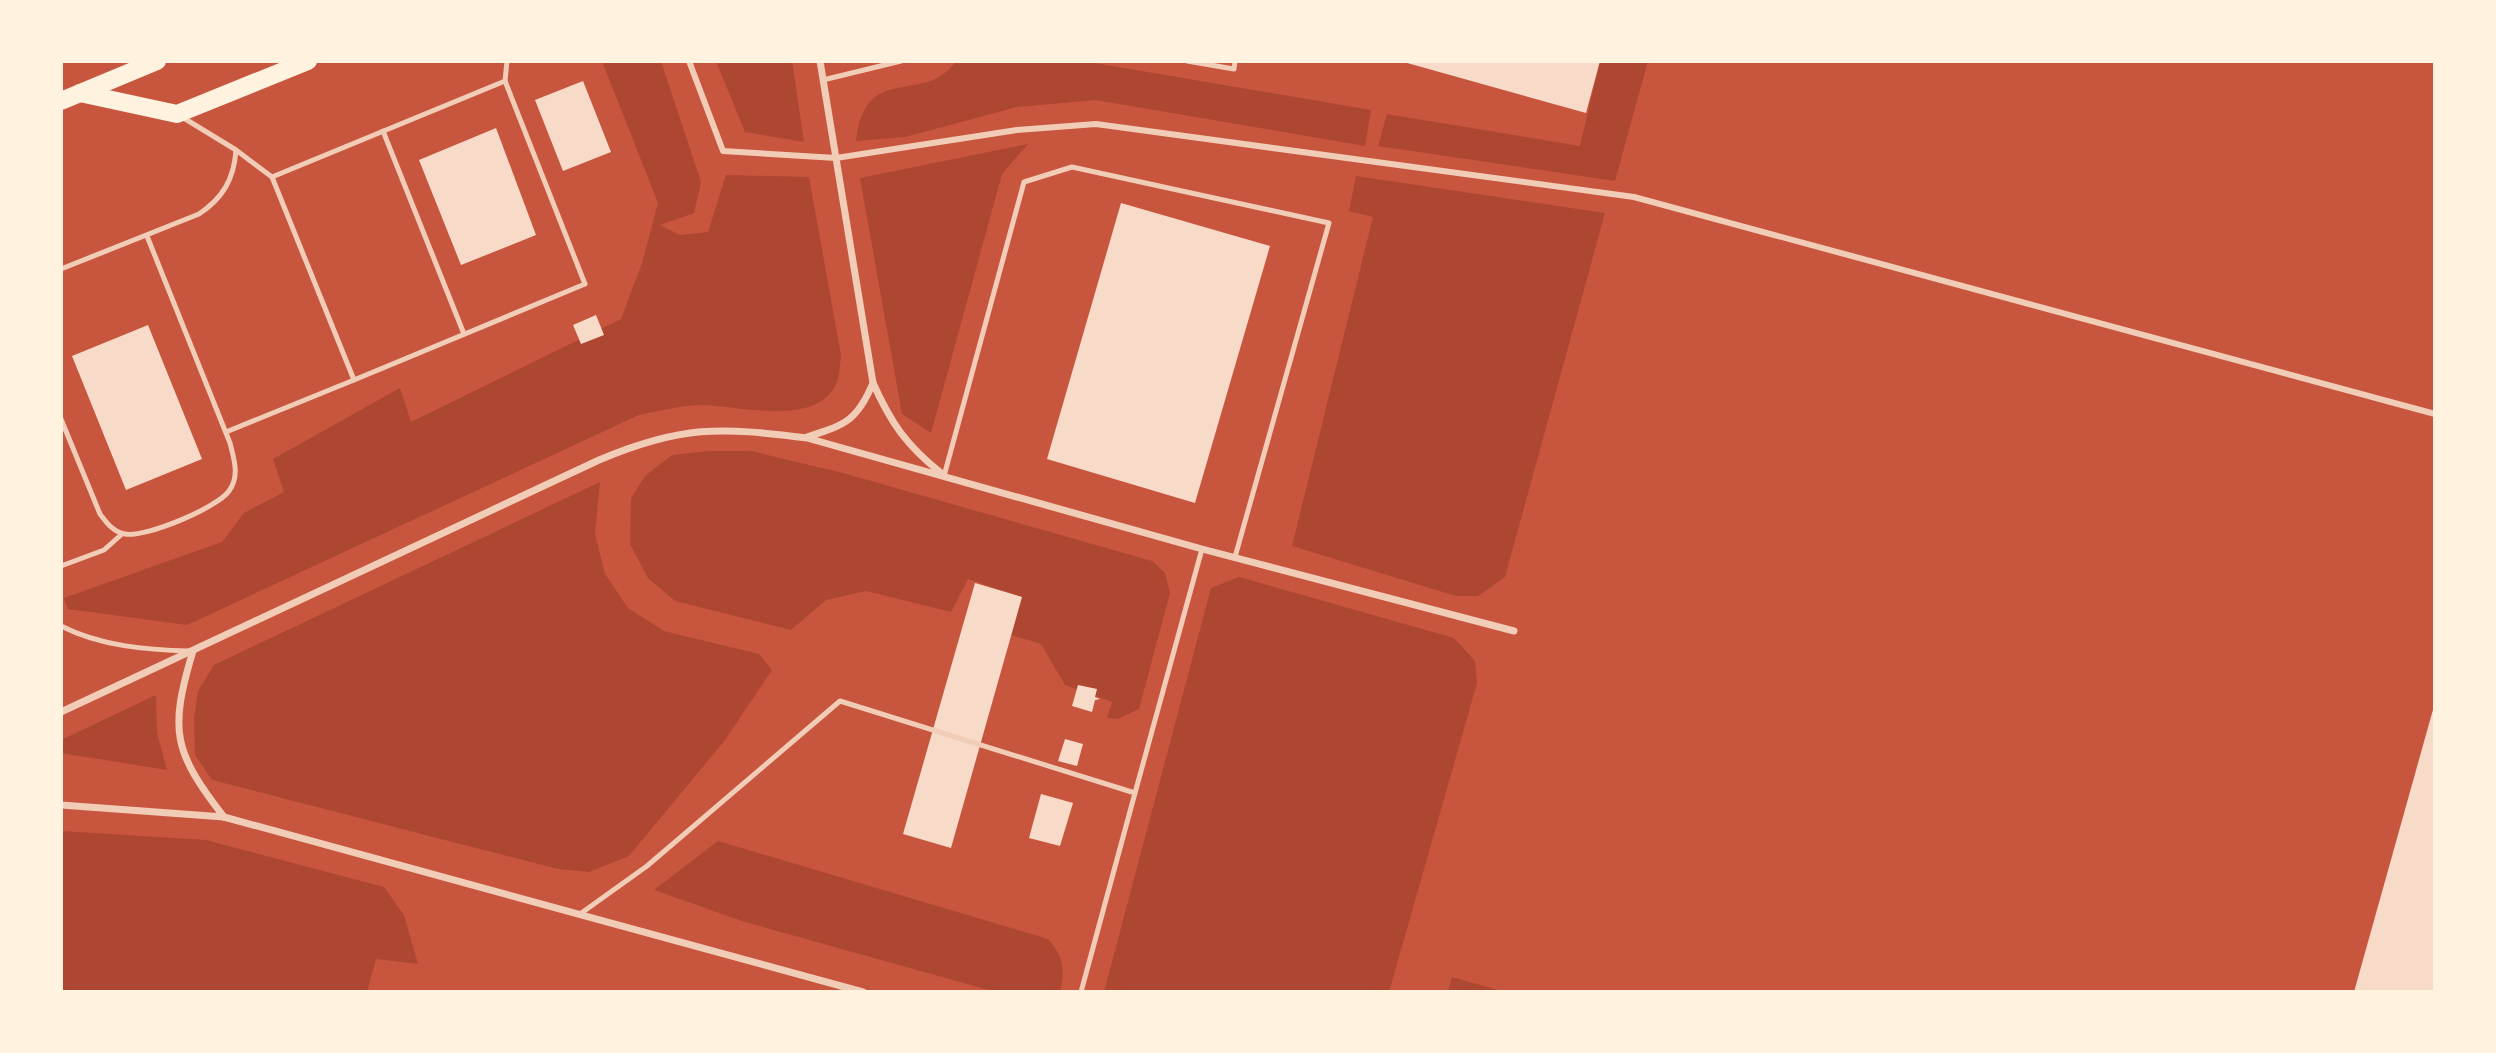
<svg xmlns="http://www.w3.org/2000/svg" width="2496" height="1053" font-family="Commissioner,sans-serif">
<rect width="100%" height="100%" fill="#c8553d"/>
<g fill="#ae4732">
<path d="M602 61H661L701 182 694 213 660 225 680 235 708 232 726 175 809 177 841 355C840 363 840 374 837 382 818 428 741 406 703 405 682 405 660 411 639 415L187 625 68 609 64 598 222 542 244 513 284 492 273 459 400 388 411 422 621 319 642 263 658 203Z"/>
<polygon points="716,61 792,61 804,142 745,132"/>
<path d="M956 61H1083L1371 110 1365 146 1096 100 1017 107 905 137 856 141C865 60 925 107 956 61Z"/>
<polygon points="1600,61 1648,61 1615,181 1378,146 1387,114 1580,146"/>
<polygon points="1028,144 1002,174 931,433 902,414 860,178"/>
<polygon points="1356,176 1605,213 1505,577 1478,596 1456,596 1292,546 1373,217 1349,211"/>
<polygon points="708,451 751,451 843,473 1152,561 1165,573 1170,593 1139,709 1118,719 1107,718 1112,702 1065,685 1041,644 1011,635 1022,597 968,579 951,612 866,591 826,600 791,630 675,601 648,578 630,544 631,498 645,476 672,455"/>
<polygon points="600,482 595,534 605,574 628,608 664,631 759,654 772,670 725,740 629,856 589,872 558,869 212,780 195,755 194,718 198,691 214,665"/>
<polygon points="1239,577 1454,638 1475,661 1477,683 1389,992 1104,992 1211,588"/>
<polygon points="156,695 157,733 167,770 61,753 61,740"/>
<polygon points="61,831 206,840 384,887 404,915 418,964 376,959 367,992 61,992"/>
<path d="M718 841 1048 939C1064 957 1065 969 1060 992H996L745 922 654 890Z"/>
<polygon points="1452,977 1505,992 1506,992 1448,992"/>
</g>
<g fill="#f7dbc8">
<polygon points="1400,61 1600,61 1586,113"/>
<polygon points="583,81 611,152 563,171 535,100"/>
<polygon points="496,128 536,235 461,265 419,160"/>
<polygon points="1121,203 1270,246 1195,503 1047,459"/>
<polygon points="596,315 604,335 581,344 573,325"/>
<polygon points="148,325 202,459 126,490 72,356"/>
<polygon points="975,583 1022,597 951,848 903,834"/>
<polygon points="1078,685 1097,689 1095,697 1100,699 1095,700 1092,712 1072,706"/>
<polygon points="2434,706 2435,992 2354,992"/>
<polygon points="1065,739 1083,744 1077,766 1058,761"/>
<polygon points="1041,794 1073,803 1060,846 1029,838"/>
</g>
<g fill="none" stroke-linecap="round" stroke-linejoin="round">
<g stroke="#f1ccb7" stroke-width="5">
<polyline points="1187,61 1234,69 1235,61"/>
<polyline points="823,80 901,61"/>
<polyline points="182,117 236,150 272,177 505,81 507,61"/>
<polyline points="383,131 464,334"/>
<polyline points="272,177 354,380 585,284 505,81"/>
<path d="M61 269 199 214C223 198 234 179 236 150"/>
<path d="M61 419 100 514C107 523 113 532 125 534 145 538 217 508 229 491 240 476 234 459 230 443L147 236"/>
<polyline points="226,432 354,380"/>
<polyline points="944,476 1024,182 1072,167 1329,223 1235,557"/>
<polyline points="61,566 104,550 122,534"/>
<path d="M61 626C100 646 147 650 190 651"/>
<polyline points="1135,793 1202,549"/>
<polyline points="580,914 647,866 840,701 1135,793 1081,992"/>
</g>
<polyline stroke="#f1ccb7" stroke-width="6" points="689,61 723,151 836,158 1017,130 1096,124 1634,197 2435,414"/>
<g stroke="#f1ccb7" stroke-width="7">
<path d="M820 61 873 383C891 423 906 445 941 473"/>
<path d="M807 437C845 425 857 421 873 383"/>
<path d="M193 651C169 731 173 751 224 817"/>
<path d="M61 712 599 460C682 425 719 427 807 438L1202 549 1514 631"/>
<polyline points="61,805 224,817 863,992"/>
</g>
<g stroke="#fff3e0" stroke-width="18">
<polyline points="80,93 177,114 308,61"/>
<polyline points="61,101 157,61"/>
</g>
</g>
<rect width="2496" height="1053" fill="none" stroke="#fff3e0" stroke-width="126"/>
</svg>
